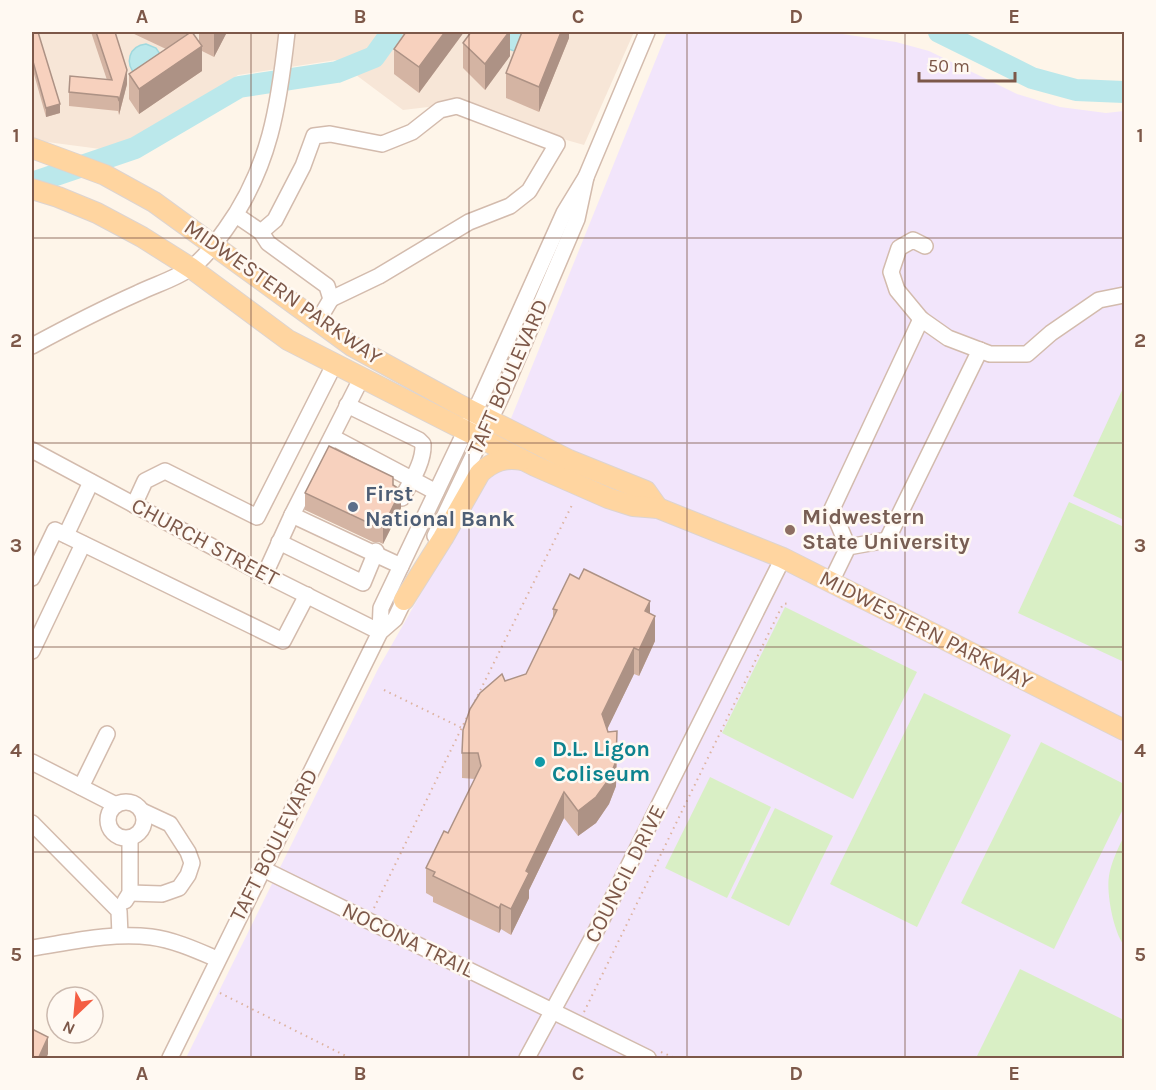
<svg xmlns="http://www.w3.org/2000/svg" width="1156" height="1090" font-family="Karla,sans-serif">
<rect width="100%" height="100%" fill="#fef5e9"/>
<polygon fill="#f7e6d7" points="32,32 634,32 584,145 445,105 403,110 336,60 238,75 123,152 32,140"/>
<polygon fill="#f2e5fb" points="667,32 829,32 896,42 929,51 1017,94 1060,107 1106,113 1124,111 1124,1058 186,1058 378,669 440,560 480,484 504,463 510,421"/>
<g fill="#d9efc5">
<polygon points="1124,386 1124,520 1073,496"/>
<polygon points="1069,502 1124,527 1124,662 1018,613"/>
<polygon points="785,607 917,672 853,799 722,733"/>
<polygon points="924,693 1011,735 917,927 830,884"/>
<polygon points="1041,742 1124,784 1124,807 1054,949 961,903"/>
<polygon points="710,777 771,807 727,898 665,868"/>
<polygon points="775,808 833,836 789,926 731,898"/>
<path d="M1124 836V945C1114 933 1106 893 1109 876 1111 863 1118 848 1124 836Z"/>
<polygon points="1020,969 1124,1020 1124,1051 1121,1058 976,1058"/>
</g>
<g fill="#bbe8eb" stroke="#a0d9de" stroke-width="1.5">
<path d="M489 32H525L520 51C507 53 498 40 489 32Z"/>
<path d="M146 44 156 48 162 57 136 75C124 63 129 46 146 44Z"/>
</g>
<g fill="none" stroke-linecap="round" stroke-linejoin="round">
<g stroke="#bbe8eb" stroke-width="22">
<polyline points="939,32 1032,78 1076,90 1124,92"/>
<polyline points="32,183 135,148 239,87 337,72 374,57 392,32"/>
</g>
<g stroke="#d3bbad" stroke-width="18">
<g id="minor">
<polyline points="236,215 261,232 275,220 303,166 314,136 330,134 382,144 412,132 440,110 457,106 557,144 529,191 510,206 469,222 379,276 331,299"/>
<polyline points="261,232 268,243 327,286 331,299 318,321"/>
<polyline points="925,246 913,240 899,248 891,272 897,290 921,319 948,338 990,354 1027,354 1051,333 1099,300 1124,295"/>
<path d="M32 346C67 327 102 309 138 293 154 285 178 278 192 267 205 258 216 242 225 230 270 168 279 105 287 32"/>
<path d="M347 405 419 440 423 444C424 463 410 483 402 498"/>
<polyline points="332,437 436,492"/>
<polyline points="32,450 252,568 380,632"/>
<polyline points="134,505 145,481 165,471 257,517 335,363"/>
<polyline points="292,515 375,554 376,551"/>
<polyline points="66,535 91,482"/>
<polyline points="435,536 502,395 577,219 586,177"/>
<polyline points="279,542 363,583 375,554 401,566"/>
<polyline points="848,547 832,509 921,319"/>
<polyline points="265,574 292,515 362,377"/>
<polyline points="32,578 55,530 283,641 307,595"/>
<polyline points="831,582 848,547 887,540 980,350"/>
<polyline points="380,632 381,608 482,396 564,213 586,177 647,32"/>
<polyline points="32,651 83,544"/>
<polyline points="32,762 116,805"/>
<polyline points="81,787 107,734"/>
<circle cx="126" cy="820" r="18"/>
<polyline points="32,823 119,911 120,935"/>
<polyline points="263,869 648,1058"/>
<polyline points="130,893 162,894 179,888 188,875 192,863 188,852 170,824 142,811"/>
<polyline points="125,901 130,893 130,838"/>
<path d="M32 948C71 942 112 932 151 937 174 940 196 950 217 959"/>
<polyline points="170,1058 380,632 395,619 409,590"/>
<polyline points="527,1058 595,933 783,558"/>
</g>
</g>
<g stroke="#ddd4d0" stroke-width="22">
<g id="major">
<polyline points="32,148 105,175 154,202 352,346 456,403 569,460 646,491 658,508"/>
<polyline points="32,189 58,197 97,213 142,237 191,268 288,340 535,466 608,498 633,506 658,508 783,558 1124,730"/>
<path d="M404 600 443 538 480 473C493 461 505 457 522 460"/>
</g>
</g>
<g stroke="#ddb3a0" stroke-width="2" stroke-dasharray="1.5 4.5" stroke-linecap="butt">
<polyline points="384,690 462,728"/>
<polyline points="475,701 573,503"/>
<polyline points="374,908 467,717"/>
<polyline points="220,993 350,1058"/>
<polyline points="584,1012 783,604 790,603"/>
<polyline points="661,1052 675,1058"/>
</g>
<use href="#minor" stroke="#fff" stroke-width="15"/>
<use href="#major" stroke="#ffd5a0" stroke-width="20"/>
</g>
<g fill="#d4b4a3">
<polygon points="32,32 60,113 46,117 32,67"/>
<polygon points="91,32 115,32 127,84 119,115 118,111 69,106 69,92 107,80"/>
<polygon points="130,32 192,32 199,42 199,32 227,32 214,57 202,51 202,71 139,114 129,99 129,74 166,49"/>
<polygon points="406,32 464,32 419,93 394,74 394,49"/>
<polygon points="510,32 510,56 485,90 463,68 463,43"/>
<polygon points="569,32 569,38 539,112 506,98 506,73"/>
<polygon points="393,485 401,508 383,544 379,542 373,542 305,510 305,493"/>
<polygon points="553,609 650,613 655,641 639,676 634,674 607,729 617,757 616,786 609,804 596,823 578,836 564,818 529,890 529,898 511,935 501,929 499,933 433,902 433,897 426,893 426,868 448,833 475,779 462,778 462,753 505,681 526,674 553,618"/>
</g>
<g fill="#ad9285">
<polygon points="214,32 227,32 214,57"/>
<polygon points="445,32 464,32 419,93 419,67"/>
<polygon points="509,32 510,32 510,56 485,90 485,64"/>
<polygon points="561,32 569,32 569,38 539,112 539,87"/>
<polygon points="202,46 202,71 139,114 139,89"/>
<polygon points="127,70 127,84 119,115 119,101"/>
<polygon points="60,104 60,113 46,117 46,108"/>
<polygon points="401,490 401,508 383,544 383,527"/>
<polygon points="650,601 650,627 645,611"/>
<polygon points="655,616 655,641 639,676 639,650"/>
<polygon points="634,648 634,674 602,740 602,714"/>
<polygon points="617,731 616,786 609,804 596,823 578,836 578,811"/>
<polygon points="564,792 564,818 529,890 529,898 511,935 511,909 526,871"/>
<polygon points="501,904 501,929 499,933 499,908"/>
<polygon points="48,1037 48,1054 46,1059 38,1059"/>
</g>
<g fill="#f7d1be" stroke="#ad9285" stroke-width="1.5">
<polygon points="32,32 38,32 60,104 46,108 32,58"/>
<polygon points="96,32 115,32 127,70 119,101 118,97 69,92 70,76 112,80"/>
<polygon points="183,32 192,32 202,46 139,89 129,74 188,34"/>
<polygon points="406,32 445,32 419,67 394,49"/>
<polygon points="471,32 509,32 485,64 463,43"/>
<polygon points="522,32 561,32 539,87 506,73"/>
<polygon points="329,446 393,477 393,485 401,490 383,527 379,524 373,525 305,493"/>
<polygon points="584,569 650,601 645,611 655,616 639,650 634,648 602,714 608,732 617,731 616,761 609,779 596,797 578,811 564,792 526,871 529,873 511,909 501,904 499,908 433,876 435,872 426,868 444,831 448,833 481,766 478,753 462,753 463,730 470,709 480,693 502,674 505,681 526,674 557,610 553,609 570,574 579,579"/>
<polygon points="32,1029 48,1037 38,1059 32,1059"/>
</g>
<path fill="none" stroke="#7d5849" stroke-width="1.5" stroke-opacity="0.55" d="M251 32V1058M469 32V1058M687 32V1058M905 32V1058M32 238H1124M32 443H1124M32 647H1124M32 852H1124"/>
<circle fill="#5c6f8a" stroke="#fff9f2" stroke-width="2" cx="353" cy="507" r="6"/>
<circle fill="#8d6e63" stroke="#fff9f2" stroke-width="2" cx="790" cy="530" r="6"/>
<circle fill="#0f9aa8" stroke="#fff9f2" stroke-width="2" cx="540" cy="762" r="6"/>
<g text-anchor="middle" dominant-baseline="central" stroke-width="5" stroke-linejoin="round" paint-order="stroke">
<g font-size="22" fill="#7d5849" stroke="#fff9f2">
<text transform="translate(283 292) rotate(35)">MIDWESTERN PARKWAY</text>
<text transform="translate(508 377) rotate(-66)">TAFT BOULEVARD</text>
<text transform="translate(205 542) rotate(28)">CHURCH STREET</text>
<text transform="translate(926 630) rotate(27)">MIDWESTERN PARKWAY</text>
<text transform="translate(274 845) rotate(-63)">TAFT BOULEVARD</text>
<text transform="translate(625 874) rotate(-63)">COUNCIL DRIVE</text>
<text transform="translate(408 940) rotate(26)">NOCONA TRAIL</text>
</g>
<g font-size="22" font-weight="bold" fill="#4e5e75" stroke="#fff9f2" text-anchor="start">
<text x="365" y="494">First<tspan x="365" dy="25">National Bank</tspan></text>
</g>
<g font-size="22" font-weight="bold" fill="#785e54" stroke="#fff9f2" text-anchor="start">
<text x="802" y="517">Midwestern<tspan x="802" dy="25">State University</tspan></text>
</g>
<g font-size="22" font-weight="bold" fill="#0d838f" stroke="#fff9f2" text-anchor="start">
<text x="552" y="749">D.L. Ligon<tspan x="552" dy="25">Coliseum</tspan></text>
</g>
</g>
<rect width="1156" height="1090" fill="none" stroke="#fff9f2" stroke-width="66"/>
<g transform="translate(75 1015) rotate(206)"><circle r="28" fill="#fff9f2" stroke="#cbb9ae" stroke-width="1.5"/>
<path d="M0-4.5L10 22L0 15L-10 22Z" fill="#f45e43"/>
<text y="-9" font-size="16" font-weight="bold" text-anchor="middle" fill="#7d5849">N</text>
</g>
<path d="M919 72v9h96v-9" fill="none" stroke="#7d5849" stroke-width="3"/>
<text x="928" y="72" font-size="18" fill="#7d5849" stroke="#fff9f2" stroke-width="4.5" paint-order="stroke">50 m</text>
<rect x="33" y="33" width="1090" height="1024" fill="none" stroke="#7d5849" stroke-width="2"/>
<g font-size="20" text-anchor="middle" font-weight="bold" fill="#7d5849">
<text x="142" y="23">A</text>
<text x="360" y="23">B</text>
<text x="578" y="23">C</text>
<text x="796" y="23">D</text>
<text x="1014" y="23">E</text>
<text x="16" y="142">1</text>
<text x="1140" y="142">1</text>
<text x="16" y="347">2</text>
<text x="1140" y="347">2</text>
<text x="16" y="552">3</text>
<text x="1140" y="552">3</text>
<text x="16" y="757">4</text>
<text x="1140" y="757">4</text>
<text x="16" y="961">5</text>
<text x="1140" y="961">5</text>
<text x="142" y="1080">A</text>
<text x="360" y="1080">B</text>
<text x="578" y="1080">C</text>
<text x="796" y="1080">D</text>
<text x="1014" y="1080">E</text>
</g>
</svg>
